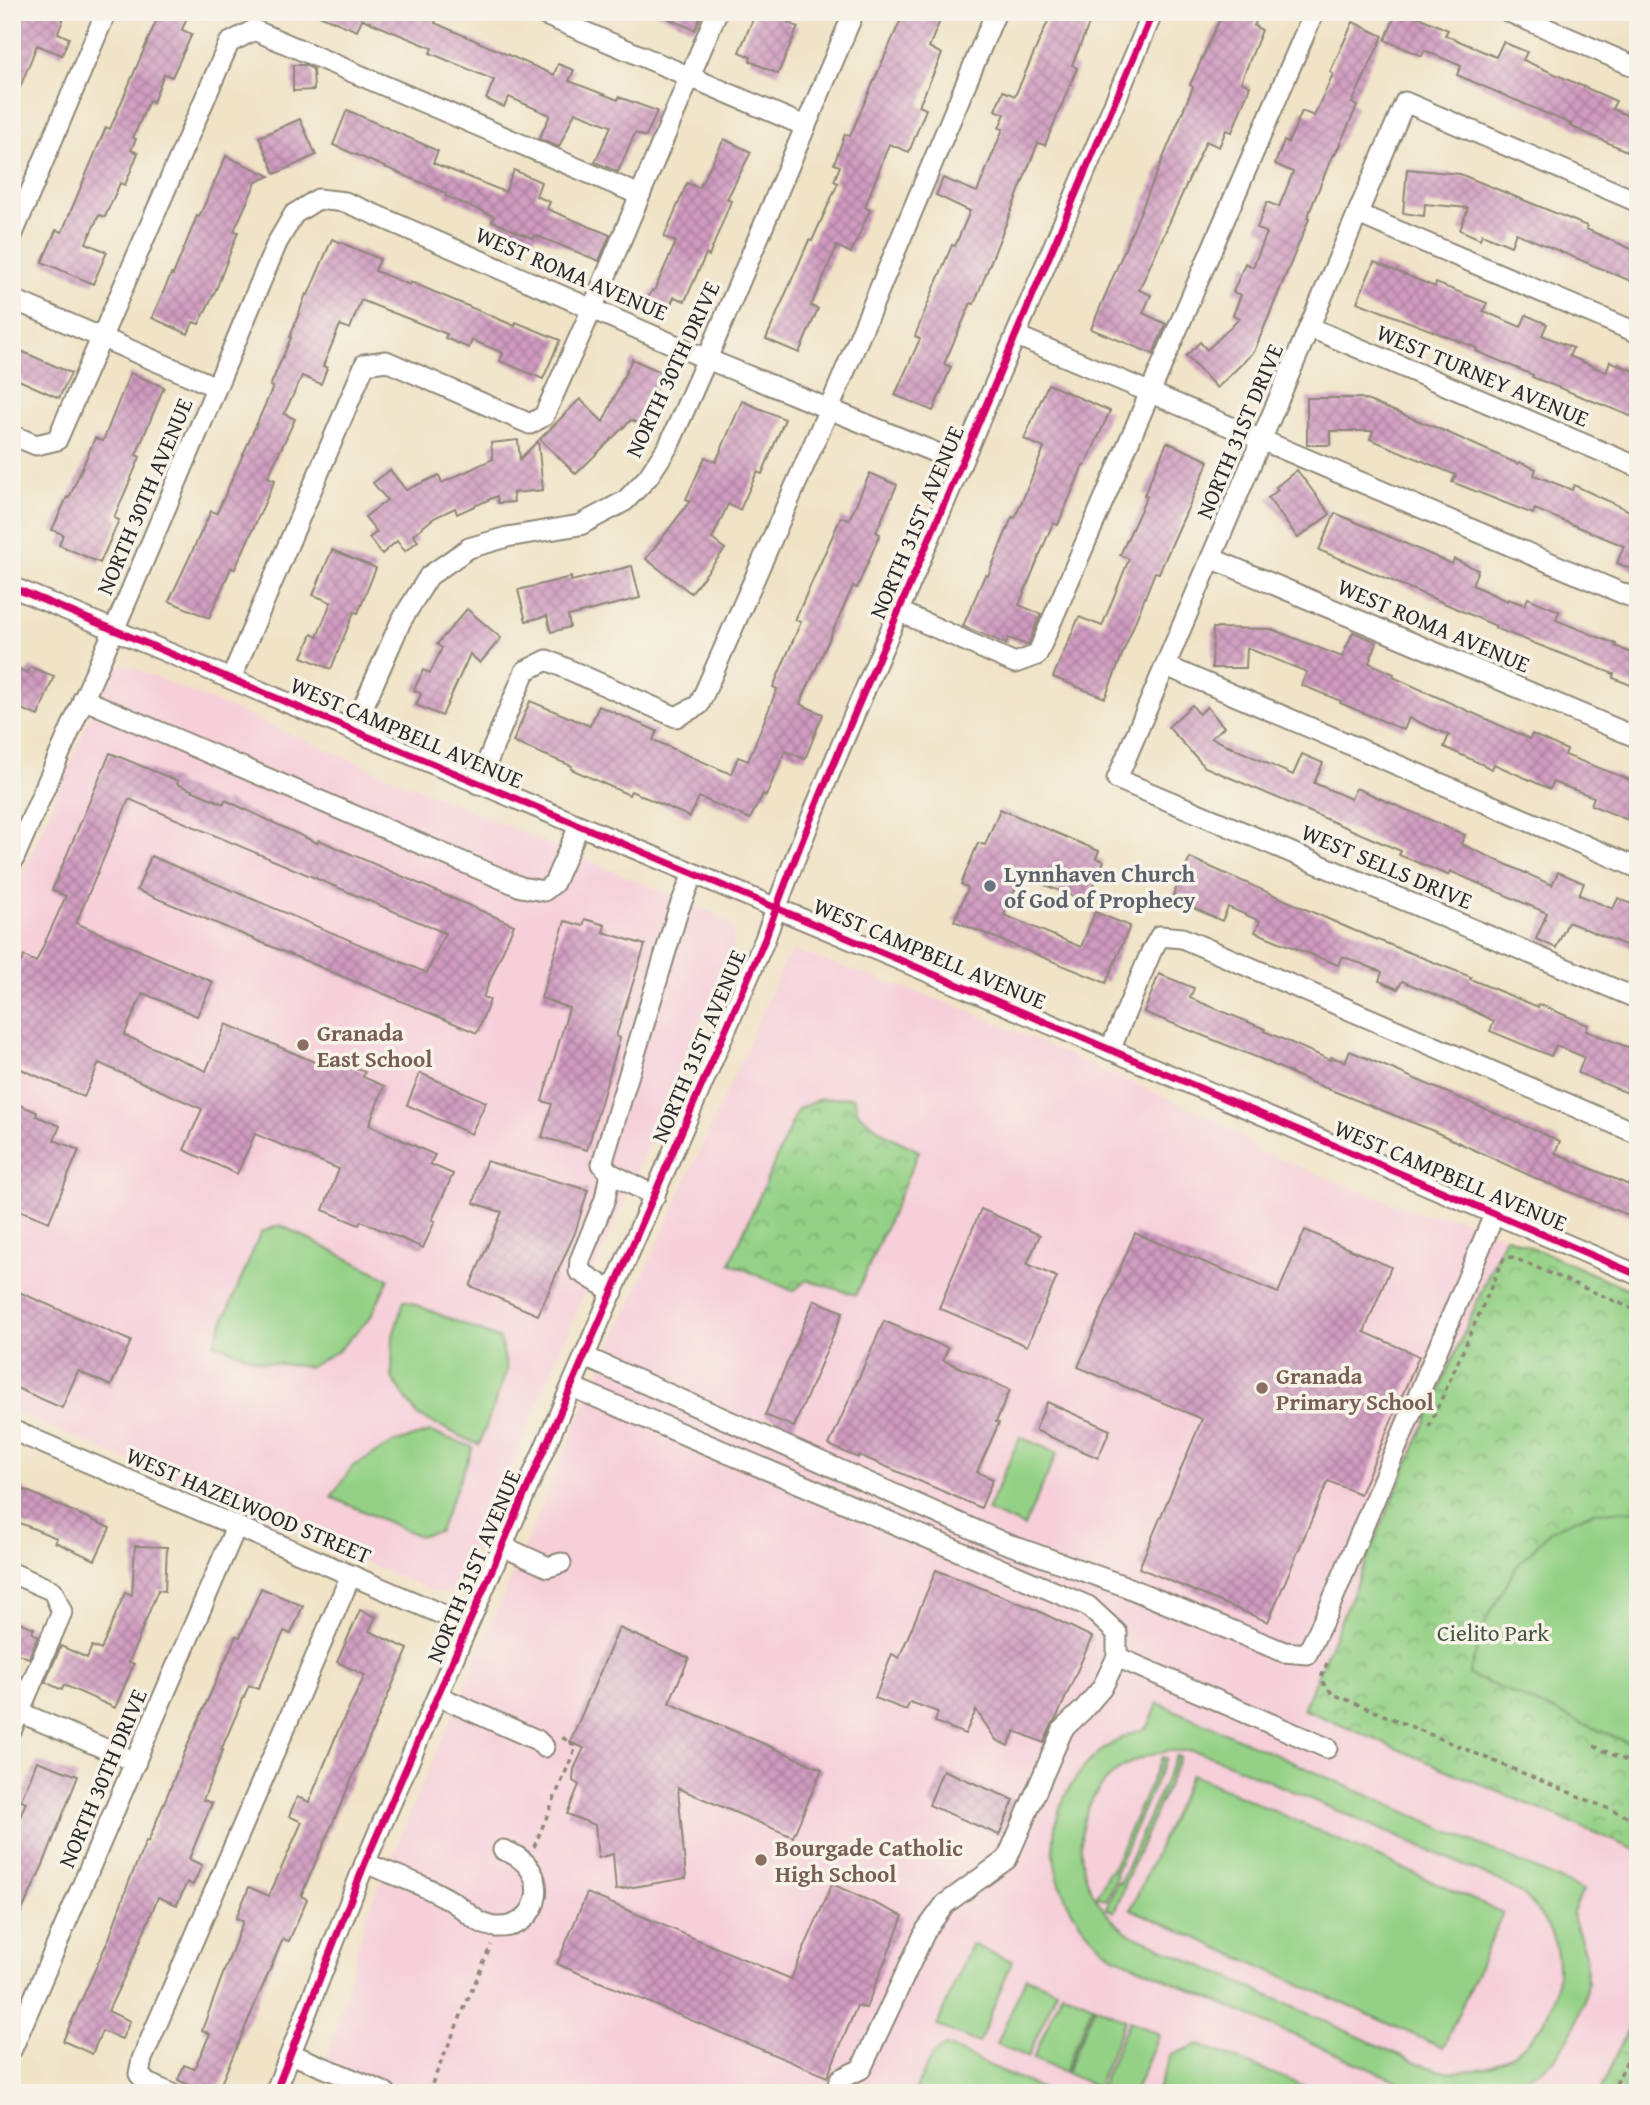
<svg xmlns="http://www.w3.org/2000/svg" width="1650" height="2105" font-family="'Gentium Book Plus',serif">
<defs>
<pattern id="park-crowns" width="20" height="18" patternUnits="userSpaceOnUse" patternTransform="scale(1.75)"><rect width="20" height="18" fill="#94d186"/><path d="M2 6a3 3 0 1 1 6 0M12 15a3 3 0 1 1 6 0" fill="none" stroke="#79aa6e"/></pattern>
<pattern id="building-cross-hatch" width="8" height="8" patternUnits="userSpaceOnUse" patternTransform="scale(1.75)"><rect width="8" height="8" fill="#d09bc0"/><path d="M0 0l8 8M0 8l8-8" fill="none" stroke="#a97f9c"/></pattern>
</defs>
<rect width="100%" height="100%" fill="#f7f3e8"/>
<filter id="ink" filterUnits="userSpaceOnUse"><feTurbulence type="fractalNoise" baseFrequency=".0143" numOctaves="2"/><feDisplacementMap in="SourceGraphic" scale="14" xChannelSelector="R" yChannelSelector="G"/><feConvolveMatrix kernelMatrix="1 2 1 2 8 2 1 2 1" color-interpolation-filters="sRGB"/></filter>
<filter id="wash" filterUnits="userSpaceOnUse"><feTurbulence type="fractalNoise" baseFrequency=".00686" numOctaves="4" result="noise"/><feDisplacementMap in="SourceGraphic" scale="28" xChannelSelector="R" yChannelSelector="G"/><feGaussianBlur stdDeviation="1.57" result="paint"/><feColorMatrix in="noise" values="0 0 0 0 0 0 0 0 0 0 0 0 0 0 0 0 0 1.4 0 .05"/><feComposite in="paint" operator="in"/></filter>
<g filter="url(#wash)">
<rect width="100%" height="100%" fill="#f0e3c6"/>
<g fill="#f6cfd9">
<polygon points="125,664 715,914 730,923 734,932 733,947 463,1578 450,1594 435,1592 12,1411 12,898 104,684 111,670"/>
<polygon points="793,952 805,954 957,1006 1211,1117 1262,1152 1421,1214 1456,1217 1505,1236 1303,1709 1638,1851 1638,2005 1600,2093 365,2093 317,2076 331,2046 366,1916 596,1380 785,961"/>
</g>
<g fill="url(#park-crowns)" stroke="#607e58" stroke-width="2">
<polygon points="853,1097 859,1114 887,1135 919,1151 856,1295 807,1280 793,1291 730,1263 798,1109 820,1099"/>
<polygon points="1505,1236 1638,1293 1638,1851 1303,1709"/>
<polygon points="1638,2005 1638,2093 1600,2093"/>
</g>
<g fill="#94d186" stroke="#607e58" stroke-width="2" fill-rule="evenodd">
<polygon points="280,1225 389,1279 370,1318 339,1350 310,1367 263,1362 214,1343 261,1232"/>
<polygon points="404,1300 500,1339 507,1370 479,1445 417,1415 392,1378 393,1336"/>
<polygon points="430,1432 473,1447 439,1531 419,1536 331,1497 353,1466 393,1443"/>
<polygon points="1020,1437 1057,1453 1024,1527 987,1511"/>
<polygon points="1638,1510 1638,1747 1469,1675 1486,1620 1517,1566 1551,1530 1593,1512"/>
<path d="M1158 1703 1583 1890 1572 1914 1586 1955 1587 1981 1584 2001 1573 2031 1554 2059 1543 2068 1515 2086 1499 2093 1422 2092 1114 1956C1048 1908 1030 1821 1091 1760 1103 1748 1117 1740 1132 1733 1136 1731 1144 1730 1147 1727 1152 1723 1155 1709 1158 1703ZM1168 1751H1194L1218 1759 1502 1882C1509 1887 1518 1891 1525 1896 1534 1904 1551 1930 1554 1941 1571 1999 1533 2059 1475 2070 1464 2071 1454 2073 1443 2071 1433 2069 1422 2064 1413 2061L1127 1932C1067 1889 1062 1798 1132 1762 1143 1756 1156 1754 1168 1751Z"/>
<polygon points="1176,1756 1180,1757 1124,1885 1125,1886 1114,1912 1106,1908 1117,1882 1120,1883"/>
<polygon points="1162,1757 1166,1758 1115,1873 1117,1875 1106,1900 1097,1896 1109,1871 1111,1872"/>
<polygon points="1191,1774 1503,1913 1443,2048 1131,1909"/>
<polygon points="971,1944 1012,1961 979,2043 937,2026"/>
<polygon points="1026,1977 1057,1990 1028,2057 997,2044"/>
<polygon points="1062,1992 1093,2005 1064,2072 1033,2059"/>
<polygon points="1095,2006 1125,2020 1097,2087 1066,2073"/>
<polygon points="1129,2021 1159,2034 1134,2093 1111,2093 1100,2088"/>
<polygon points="1199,2044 1322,2093 1156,2093 1171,2055"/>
<polygon points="945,2046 946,2046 1051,2093 914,2093 932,2055"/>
</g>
<g id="blocks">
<g fill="url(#building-cross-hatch)">
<polygon points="12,12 66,12 58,33 69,38 62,55 37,45 13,105"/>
<polygon points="160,12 189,12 182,30 192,34 172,77 164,74 153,102 149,100 133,138 136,139 131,150 138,153 125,185 120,183 105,217 99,215 86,243 107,252 93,284 42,262 56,230 62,232 106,127 110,129"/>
<polygon points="312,12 439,12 435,23 554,75 558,64 574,70 569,81 618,100 619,97 657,111 646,137 635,133 618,172 595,162 611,126 575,112 559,147 539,139 550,115 509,97 504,107 486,99 494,80 430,53 432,48 362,19 357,31"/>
<polygon points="653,12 703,12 695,30"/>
<polygon points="756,12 793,12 788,23 798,27 778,74 750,61 751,57 739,52"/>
<polygon points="904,12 927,12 941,18 929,47 942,54 919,106 926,109 909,152 889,144 865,207 870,210 851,253 837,246 811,306 818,309 799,353 766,339 809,240 812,241 838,183 834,181 840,166 834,164 845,134 850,136"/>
<polygon points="1052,12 1094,12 1072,65 1077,68 1045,145 1038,143 974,304 971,303 944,364 951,367 933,411 895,395 920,339 915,336 934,288 952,245 955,246 970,211 936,195 943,178 977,192 1003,129 999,128 1005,114 995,110 1003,91 1015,96"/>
<polygon points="1223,12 1260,12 1254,26 1262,30 1241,82 1250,86 1232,132 1226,130 1219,147 1206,141 1139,290 1151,295 1143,313 1166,324 1153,354 1091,329 1193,87 1190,85"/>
<polygon points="1397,12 1407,12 1448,30 1445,35 1496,57 1503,42 1527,52 1523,60 1616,101 1612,109 1638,120 1638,156 1570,126 1571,124 1457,75 1461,66 1424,50 1422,56 1385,40"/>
<polygon points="1353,22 1383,36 1352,103 1357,106 1335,155 1333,154 1307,218 1309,219 1254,352 1217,388 1186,356 1200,342 1207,350 1240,318 1233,315 1241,295 1233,292 1245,263 1253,267 1267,233 1257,228 1267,202 1279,207 1293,172 1275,164 1284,141 1288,143 1302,111 1314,116 1333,74 1330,72"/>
<polygon points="293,65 305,65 313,69 314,90 293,91"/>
<polygon points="347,110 438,151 433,163 505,192 514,170 541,182 536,196 550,202 547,209 610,235 599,261 535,235 534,239 492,221 494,216 445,196 446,193 333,145"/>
<polygon points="300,119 316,155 275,174 259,137"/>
<polygon points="724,139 751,152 727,199 731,201 709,256 706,254 685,301 674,297 665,318 643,308 652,290 654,291 676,242 664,237 687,183 699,188"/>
<polygon points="226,156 270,176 256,182 234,231 238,232 217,287 199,324 193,322 188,334 152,318 171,274 173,275 197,216 199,217"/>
<polygon points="1407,169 1460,174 1587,226 1586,229 1638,252 1638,284 1516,233 1511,246 1482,234 1480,239 1460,230 1468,208 1425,204 1424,216 1403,213"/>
<polygon points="332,239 380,259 375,271 410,285 411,282 515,326 516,322 560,340 543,379 500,361 503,353 472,340 469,348 445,338 447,334 361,300 350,329 340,325 323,366 327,368 321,384 302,376 284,414 295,419 268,477 275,480 235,569 231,568 209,618 169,601 211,511 217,513 273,387 270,386 291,338 290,337 306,294 308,295"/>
<polygon points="1374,262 1435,287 1436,283 1487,303 1483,311 1521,327 1526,315 1547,324 1542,335 1573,348 1569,356 1606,372 1610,361 1638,373 1638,419 1532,377 1533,375 1476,351 1477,348 1357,302"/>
<polygon points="21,351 71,373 59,398 12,377 12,370"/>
<polygon points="632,359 663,373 640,424 631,420 576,474 540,439 580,399 603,422"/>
<polygon points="130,373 164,387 136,455 140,457 114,518 119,520 100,563 59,545 63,534 52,530 67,497 69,498 95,438 103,441"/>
<polygon points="1048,384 1110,411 1085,466 1083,465 1058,525 1053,523 1019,605 1041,614 1028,645 1008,638 1006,644 963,626 985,575 988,576 1012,517 1015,518 1044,448 1024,439"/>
<polygon points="1307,398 1361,398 1442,430 1518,464 1519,462 1536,469 1534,475 1572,490 1574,485 1638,515 1638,572 1617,563 1624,546 1535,509 1533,514 1452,482 1456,475 1370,439 1373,431 1330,431 1330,445 1307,445"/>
<polygon points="742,401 785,419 762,474 757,472 740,510 728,504 712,539 725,549 691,593 646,559 690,501 686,499 705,457 716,462"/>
<polygon points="518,440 520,459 538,441 543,490 513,493 514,502 498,503 497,496 457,514 455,508 434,518 413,535 418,541 405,551 397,541 382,554 369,538 377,532 365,517 387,500 373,483 390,470 406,490 439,475 442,483 493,459 491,443"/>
<polygon points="1167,442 1209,461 1159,573 1155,572 1105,698 1053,677 1079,617 1102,626 1129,559 1120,555 1147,496 1144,495"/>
<polygon points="1297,470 1330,514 1298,538 1268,498 1278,490 1276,487"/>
<polygon points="870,473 897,485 876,532 880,534 857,588 853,586 800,704 823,714 805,759 785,751 766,796 763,794 750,819 699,797 690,817 631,791 629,795 571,769 572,766 513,742 530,701 590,726 599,706 657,731 653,740 731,774 738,757 748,761 777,689 773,687 801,622 795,620 815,575 841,517 849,520"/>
<polygon points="1335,513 1452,564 1454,559 1478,570 1472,585 1507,601 1508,599 1525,605 1528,598 1559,611 1556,620 1616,644 1615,646 1638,656 1638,688 1613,678 1614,674 1495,628 1496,626 1430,597 1319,550"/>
<polygon points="332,550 376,568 358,613 354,612 331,669 302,657 312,634 317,637 331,602 313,595"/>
<polygon points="632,566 640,598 568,616 570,627 551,632 547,616 526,621 518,590 571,577 571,581"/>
<polygon points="467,609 501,638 480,663 470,654 442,716 416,705 421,694 414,690 423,670 430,673 442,648 437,644"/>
<polygon points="1213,628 1271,629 1342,657 1353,632 1377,642 1369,663 1394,674 1393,677 1530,739 1532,734 1567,750 1565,755 1638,783 1638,824 1591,805 1594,797 1553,782 1550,789 1494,764 1492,769 1444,747 1449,735 1409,718 1404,730 1340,703 1341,701 1301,685 1307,672 1247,648 1246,668 1212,668"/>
<polygon points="12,667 28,673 30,667 54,676 38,716 12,705"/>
<polygon points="1192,705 1199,714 1207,707 1224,727 1211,738 1293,775 1302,754 1323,763 1314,783 1351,799 1356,788 1465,835 1461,844 1552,885 1558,872 1584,883 1579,895 1613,909 1618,898 1638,907 1638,950 1568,922 1556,948 1536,939 1547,913 1450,871 1448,875 1399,855 1401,851 1205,767 1168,727"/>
<polygon points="110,753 178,781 177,784 224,804 225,800 317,843 319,840 514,925 483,997 490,1000 477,1033 137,890 151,856 427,973 445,933 129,799 76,923 213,982 197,1016 143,993 124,1035 206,1071 226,1024 317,1063 318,1059 340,1068 342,1063 365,1072 363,1077 384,1086 369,1125 435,1155 430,1164 453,1174 432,1220 435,1221 423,1248 361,1221 359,1225 323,1210 339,1169 255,1134 237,1174 184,1150 202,1109 99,1063 84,1097 12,1065 12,982 24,956 36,962 66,896 52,890"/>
<polygon points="1000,809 1099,851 1096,858 1104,861 1086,902 1021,875 1004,915 1081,947 1095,912 1130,926 1106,983 954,921 968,888 961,884 978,843 985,845"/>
<polygon points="1190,858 1353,930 1471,977 1470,979 1538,1007 1539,1004 1588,1025 1586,1031 1638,1051 1638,1074 1630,1094 1578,1073 1584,1057 1556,1045 1551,1056 1490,1031 1494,1021 1470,1009 1402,981 1398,989 1379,981 1382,972 1342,956 1338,965 1282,943 1255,932 1260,921 1228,907 1222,921 1189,906 1186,912 1169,904"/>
<polygon points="585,919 605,925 603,932 645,945 616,1036 620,1038 587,1150 542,1137 552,1104 542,1101 569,1008 541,998 565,921 583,926"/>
<polygon points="1159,974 1194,988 1190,998 1265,1029 1264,1031 1330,1060 1331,1057 1345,1062 1350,1051 1560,1141 1555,1153 1638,1189 1638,1219 1542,1181 1429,1129 1308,1081 1261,1059 1144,1012"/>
<polygon points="420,1073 486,1102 471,1134 407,1105"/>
<polygon points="12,1102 37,1112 36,1116 60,1126 54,1140 79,1150 49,1222 12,1207"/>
<polygon points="486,1161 588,1190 575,1233 538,1315 470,1286 502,1212 474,1203"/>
<polygon points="981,1209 1040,1235 1027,1264 1057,1277 1027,1346 939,1308"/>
<polygon points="1305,1230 1391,1267 1364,1332 1419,1356 1360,1494 1328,1481 1268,1622 1139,1568 1202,1419 1078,1367 1135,1233 1278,1293"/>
<polygon points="12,1289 131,1341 111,1386 78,1371 62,1408 12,1386"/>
<polygon points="814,1300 843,1312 794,1427 765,1415"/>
<polygon points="884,1321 948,1348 943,1360 1010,1390 996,1422 999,1423 977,1472 993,1479 981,1508 894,1470 859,1455 858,1458 829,1445"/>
<polygon points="1047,1402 1110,1430 1098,1458 1035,1430"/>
<polygon points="18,1487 110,1528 95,1560 55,1542 57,1538 12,1520 12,1500"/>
<polygon points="135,1546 167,1547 165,1591 158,1590 129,1662 134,1664 115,1708 64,1685 62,1690 45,1682 61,1646 87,1658 92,1646 101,1650 125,1592 132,1595"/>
<polygon points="936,1570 1032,1608 1092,1637 1057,1717 1052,1724 1044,1743 1015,1731 1008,1746 996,1740 976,1710 965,1734 935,1722 938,1712 910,1702 906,1710 875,1698 892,1654 899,1658"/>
<polygon points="261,1588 303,1606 291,1634 284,1631 258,1689 249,1685 221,1750 223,1750 203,1800 212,1803 189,1859 202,1865 193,1885 187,1882 177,1905 158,1897 134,1956 108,2011 130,2021 122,2039 102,2031 92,2054 63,2041 110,1936 128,1884 146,1841 148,1842 191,1737 236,1636 240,1637"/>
<polygon points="360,1610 376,1617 369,1631 408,1649 301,1896 307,1899 289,1941 283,1939 217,2093 207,2093 178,2080 184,2065 194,2069 210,2034 202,2030 243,1921 236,1918 249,1887 269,1896 302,1822 289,1816 297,1797 309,1802 338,1731 365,1675 337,1662"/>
<polygon points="12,1619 34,1628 32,1633 38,1636 29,1658 12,1652"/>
<polygon points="619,1628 689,1658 669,1703 822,1769 793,1837 678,1788 686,1878 616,1890 613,1854 598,1858 595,1825 567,1814 579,1785 573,1781 574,1769 584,1748 570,1742"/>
<polygon points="37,1761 78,1776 43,1865 12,1932 12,1836 26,1802 21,1800"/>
<polygon points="943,1770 1014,1800 999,1835 929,1805"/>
<polygon points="832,1884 903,1916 866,2008 857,2006 827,2077 557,1964 587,1893 791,1979"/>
</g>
</g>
</g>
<g filter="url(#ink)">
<use href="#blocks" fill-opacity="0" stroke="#8e8778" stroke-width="2"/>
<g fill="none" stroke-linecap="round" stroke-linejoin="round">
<g stroke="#8e8778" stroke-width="23">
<g id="minor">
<polyline points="538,12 805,126"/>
<polyline points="1509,12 1638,68"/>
<polyline points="1638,202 1405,102 1117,779 1638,999"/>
<polyline points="1358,214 1638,333"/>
<polyline points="12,236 106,12"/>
<polyline points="12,299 216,387"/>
<polyline points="1309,327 1638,467"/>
<polyline points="1017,336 1638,600"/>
<polyline points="12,435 36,445 57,440 229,43 254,30 640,195"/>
<polyline points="1211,558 1638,738"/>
<polyline points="12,587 907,963 1638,1275"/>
<polyline points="898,611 1015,663 1037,655 1314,12"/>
<polyline points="1166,666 1638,868"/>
<polyline points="231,679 365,364 386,361 530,424 544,416 592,309 717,12"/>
<polyline points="83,699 521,887 544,891 554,883 579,826"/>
<polyline points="353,730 401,621 429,576 469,548 507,537 580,525 625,501 648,477 669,445 707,359 854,12"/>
<polyline points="478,784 525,671 547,660 676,717 699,705 829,409 996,12"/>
<polyline points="12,863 130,593 277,243 294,214 318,199 345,202 369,212 707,359 961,463"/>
<polyline points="1110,1050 1151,952 1160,936 1182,938 1638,1134"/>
<polyline points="610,1173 605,1199 580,1260 579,1271 613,1292"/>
<polyline points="655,1196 610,1173 602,1164 678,911 693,874"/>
<polyline points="585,1357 1002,1542 1122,1585 1284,1652 1307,1654 1327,1613 1494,1215"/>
<polyline points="572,1387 1088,1606 1117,1633 1117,1657 1102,1688 1083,1710 1063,1729 1007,1859 945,1904 926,1930 861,2069 840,2079 835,2093"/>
<polyline points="12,1430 467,1625"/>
<polyline points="502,1546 548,1567 561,1563"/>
<polyline points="12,1573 53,1591 62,1612 12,1729"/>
<polyline points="1117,1657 1327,1748"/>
<polyline points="438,1696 537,1740 544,1747"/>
<polyline points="12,1709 136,1762"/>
<path d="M365 1863C396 1876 432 1887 459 1906 470 1915 481 1926 496 1927 542 1930 555 1867 503 1850"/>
<polyline points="12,2049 236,1527"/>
<polyline points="291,2054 386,2093"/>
<polyline points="170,2093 147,2083 139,2074 142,2059 351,1575"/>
<path d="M275 2093 365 1863 765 939C808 818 861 700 911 582 991 392 1073 203 1153 12"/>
</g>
</g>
<g stroke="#8e8778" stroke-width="3.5" stroke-dasharray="5 5" stroke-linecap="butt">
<polyline points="1429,1427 1504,1258 1512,1257 1638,1311"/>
<polyline points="1327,1663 1321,1678 1325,1686 1333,1694 1638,1821"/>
<polyline points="1594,1746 1638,1766"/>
<polyline points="534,1847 576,1747 559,1735"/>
<polyline points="428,2093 491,1945"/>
<polyline points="1612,2093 1638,2037"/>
</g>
<use href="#minor" stroke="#fff" stroke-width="19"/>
<g stroke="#f7f3e8" stroke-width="11">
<g id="cycleway">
<polyline points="12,587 907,963 1638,1275"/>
<path d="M275 2093 365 1863 765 939C808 818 861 700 911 582 991 392 1073 203 1153 12"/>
</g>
</g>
<use href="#cycleway" stroke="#d6006c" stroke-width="7"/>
</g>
</g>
<circle fill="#6b7280" stroke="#f7f3e8" stroke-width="2.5" cx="990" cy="886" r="7"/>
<g fill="#8d6e63" stroke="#f7f3e8" stroke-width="2.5">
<circle cx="303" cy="1045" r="7"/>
<circle cx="1262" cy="1388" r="7"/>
<circle cx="761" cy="1860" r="7"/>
</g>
<g text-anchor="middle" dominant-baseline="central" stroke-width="7" stroke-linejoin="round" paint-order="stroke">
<g font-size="23" fill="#2b2b2b" stroke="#f7f3e8">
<text transform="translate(572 273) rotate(23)">WEST ROMA AVENUE</text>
<text transform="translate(672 369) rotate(-65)">NORTH 30TH DRIVE</text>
<text transform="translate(1483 375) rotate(23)">WEST TURNEY AVENUE</text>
<text transform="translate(1239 431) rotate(-67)">NORTH 31ST DRIVE</text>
<text transform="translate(144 496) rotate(-67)">NORTH 30TH AVENUE</text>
<text transform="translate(916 522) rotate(-67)">NORTH 31ST AVENUE</text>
<text transform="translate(1434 625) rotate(23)">WEST ROMA AVENUE</text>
<text transform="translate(407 732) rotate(23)">WEST CAMPBELL AVENUE</text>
<text transform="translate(1387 866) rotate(23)">WEST SELLS DRIVE</text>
<text transform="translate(930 953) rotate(23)">WEST CAMPBELL AVENUE</text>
<text transform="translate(698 1046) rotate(-67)">NORTH 31ST AVENUE</text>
<text transform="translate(1451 1175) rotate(23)">WEST CAMPBELL AVENUE</text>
<text transform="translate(249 1505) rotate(23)">WEST HAZELWOOD STREET</text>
<text transform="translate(473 1566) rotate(-67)">NORTH 31ST AVENUE</text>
<text transform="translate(102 1778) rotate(-67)">NORTH 30TH DRIVE</text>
</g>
<g font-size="23" font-weight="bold" fill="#5b616d" stroke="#f7f3e8" text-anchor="start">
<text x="1004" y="873">Lynnhaven Church<tspan x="1004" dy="26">of God of Prophecy</tspan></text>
</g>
<g font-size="23" font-weight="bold" fill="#785e54" stroke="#f7f3e8" text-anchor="start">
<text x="317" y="1032">Granada<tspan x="317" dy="26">East School</tspan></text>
<text x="1276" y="1375">Granada<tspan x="1276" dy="26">Primary School</tspan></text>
<text x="775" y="1847">Bourgade Catholic<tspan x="775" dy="26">High School</tspan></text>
</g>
<g font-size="23" fill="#455442" stroke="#f7f3e8">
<text x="1493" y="1632">Cielito Park</text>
</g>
</g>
<rect width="1650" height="2105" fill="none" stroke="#f7f3e8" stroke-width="42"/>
</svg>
